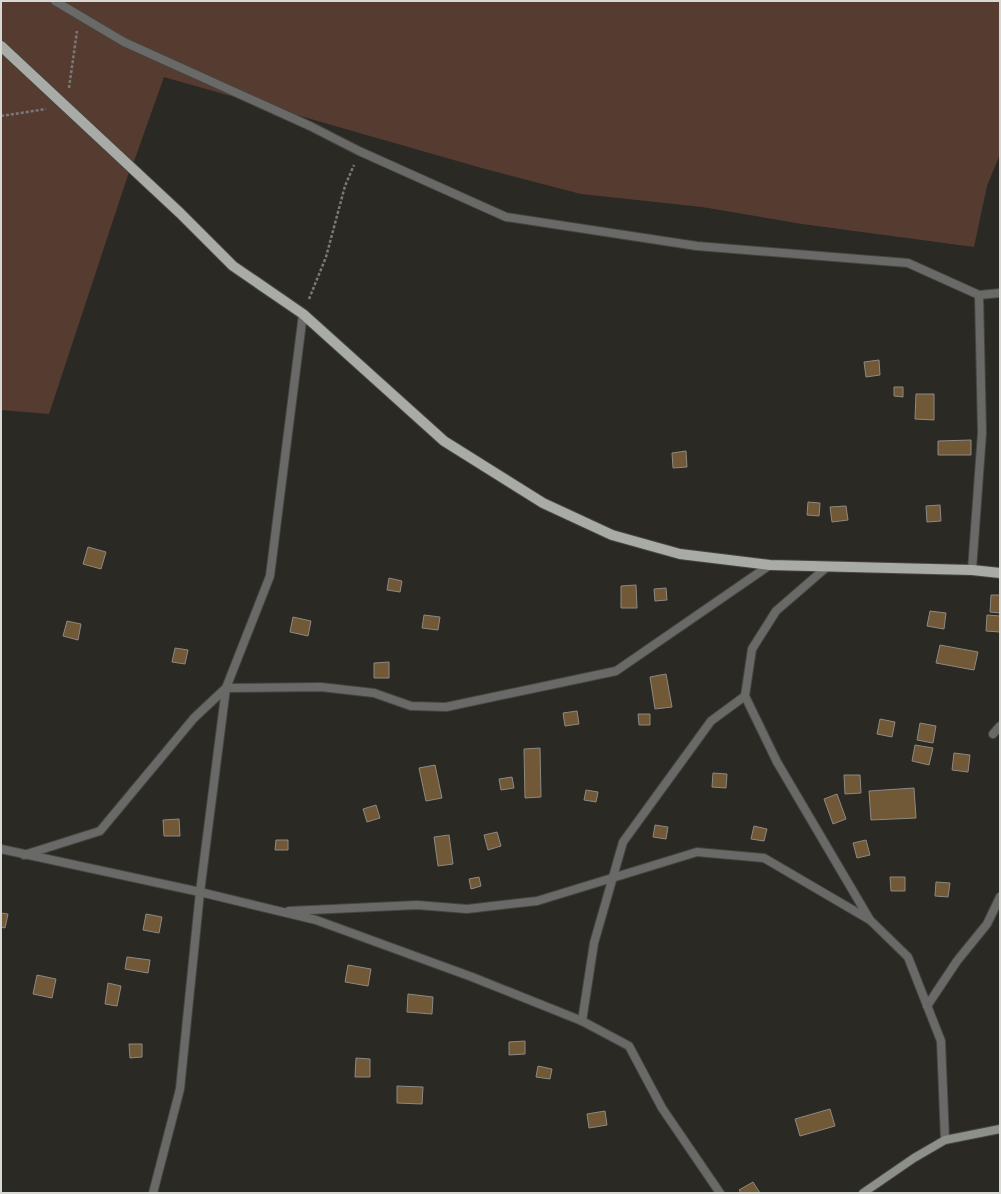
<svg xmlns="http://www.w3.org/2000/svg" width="1001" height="1194" font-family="Poppins,sans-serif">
<rect width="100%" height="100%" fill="#2a2924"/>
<g fill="#563c30">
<polygon points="1,1 1000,1 1000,154 987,186 974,247 802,224 702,207 581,194 485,169 164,77 132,167 1,45"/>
<polygon points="1,50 129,172 49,414 1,410"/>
</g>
<g fill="#715837" stroke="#8d8984">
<polygon points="879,360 880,375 866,377 864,362"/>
<polygon points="894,387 903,387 903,397 894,396"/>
<polygon points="916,394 934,394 934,420 915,419"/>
<polygon points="971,440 971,455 938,455 938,441"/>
<polygon points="686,451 687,467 673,468 672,453"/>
<polygon points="808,502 820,503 819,516 807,515"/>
<polygon points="940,505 941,521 927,522 926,506"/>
<polygon points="846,506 848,520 832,522 830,507"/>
<polygon points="88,547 106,552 101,569 83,564"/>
<polygon points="389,578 402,581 400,592 387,590"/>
<polygon points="636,585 637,608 621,608 621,586"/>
<polygon points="666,588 667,600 655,601 654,589"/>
<polygon points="991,595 1000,595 1000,613 990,612"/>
<polygon points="930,611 946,613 944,629 927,626"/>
<polygon points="424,615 440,617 438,630 422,628"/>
<polygon points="987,615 1000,616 1000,632 986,631"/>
<polygon points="293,617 311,621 308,636 290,632"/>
<polygon points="67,621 81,624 78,640 63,636"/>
<polygon points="940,645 978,652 974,670 936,663"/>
<polygon points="175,648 188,650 185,664 172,662"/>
<polygon points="389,662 389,678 374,678 374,663"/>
<polygon points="666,674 672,707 655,709 650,677"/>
<polygon points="577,711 579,724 565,726 563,713"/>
<polygon points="638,714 650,714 650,725 639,725"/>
<polygon points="880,719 895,722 892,737 877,734"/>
<polygon points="920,723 936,726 933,743 917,740"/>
<polygon points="915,745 933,748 929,765 912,761"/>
<polygon points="540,748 541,797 525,798 524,749"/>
<polygon points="954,753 970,755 968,772 952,770"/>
<polygon points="435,765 442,798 426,801 419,768"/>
<polygon points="713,773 727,774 726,788 712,787"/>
<polygon points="844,775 860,775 861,793 845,794"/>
<polygon points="512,777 514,788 501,790 499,779"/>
<polygon points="914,788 916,818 871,820 869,791"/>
<polygon points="586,790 598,792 596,802 584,800"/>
<polygon points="837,794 846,819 833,824 824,799"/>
<polygon points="376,805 380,818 367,822 363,809"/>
<polygon points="179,819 180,836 164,836 163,820"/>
<polygon points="655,825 668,827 666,839 653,837"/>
<polygon points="754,826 767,829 764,841 751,839"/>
<polygon points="497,832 501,846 488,850 484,835"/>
<polygon points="449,835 453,864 438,866 434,837"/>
<polygon points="276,840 288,840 288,850 275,850"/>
<polygon points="866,840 870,855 857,858 853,843"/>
<polygon points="479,877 481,886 471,889 469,879"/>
<polygon points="890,877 905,877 905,891 891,891"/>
<polygon points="936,882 950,883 948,897 935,896"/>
<polygon points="1,913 8,914 5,928 1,927"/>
<polygon points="146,914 162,917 159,933 143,930"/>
<polygon points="127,957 150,960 148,973 125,969"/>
<polygon points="348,965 371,969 368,986 345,982"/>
<polygon points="37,975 56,979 52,998 33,994"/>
<polygon points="108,983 121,986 117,1006 105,1004"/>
<polygon points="408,994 433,997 432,1014 407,1012"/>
<polygon points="525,1041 525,1054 509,1055 509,1042"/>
<polygon points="129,1044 142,1044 142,1057 130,1058"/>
<polygon points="356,1058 370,1059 370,1077 355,1077"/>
<polygon points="538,1066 552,1069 550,1079 536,1077"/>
<polygon points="397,1086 423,1087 422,1104 397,1103"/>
<polygon points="830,1109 835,1126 800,1136 795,1119"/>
<polygon points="605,1111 607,1125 589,1128 587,1114"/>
<polygon points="753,1182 760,1193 741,1193 739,1190"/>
</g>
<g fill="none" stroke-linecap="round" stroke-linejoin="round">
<g stroke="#464540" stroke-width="10">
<g id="street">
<polyline points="55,1 124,42 310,126 359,151 506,217 697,246 908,263 979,295 1000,293"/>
<polyline points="972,570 982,433 979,295"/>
<polyline points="745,696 777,762 870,920 908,957 941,1041 945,1140"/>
<polyline points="993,734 1000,726"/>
<polyline points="1,849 200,892 316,920 472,977 582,1021 629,1046 662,1108 720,1193"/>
<polyline points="24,855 100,831 194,718 226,688 321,687 374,693 411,706 446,707 616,671 770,565"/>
<polyline points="289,911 417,905 467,909 537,901 697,852 764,858 870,920"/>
<polyline points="927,1006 957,961 987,924 1000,897"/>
<polyline points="582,1021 594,943 623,842 711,721 745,696 752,649 776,611 828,566"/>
<polyline points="153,1193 180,1089 200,892 226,688 270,576 303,314"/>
</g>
</g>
<g stroke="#464540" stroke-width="10">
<polyline id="secondary" points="863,1193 914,1158 945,1140 1000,1129"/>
</g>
<g stroke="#464540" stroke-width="12">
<polyline id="primary" points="1,46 180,213 233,266 303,314 444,441 543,503 612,535 680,554 770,565 972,570 1000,573"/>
</g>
<g stroke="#797975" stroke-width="2.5" stroke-dasharray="3 2" stroke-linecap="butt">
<polyline points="69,88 77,31"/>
<polyline points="1,116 46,109"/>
<polyline points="309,299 326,257 345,186 354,165"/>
</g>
<use href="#street" stroke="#696a68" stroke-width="8"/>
<use href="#secondary" stroke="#8d8f8b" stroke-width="8"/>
<use href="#primary" stroke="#a9aba6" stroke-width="10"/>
</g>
<rect width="1001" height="1194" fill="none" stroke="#d8d8d5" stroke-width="4"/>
</svg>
